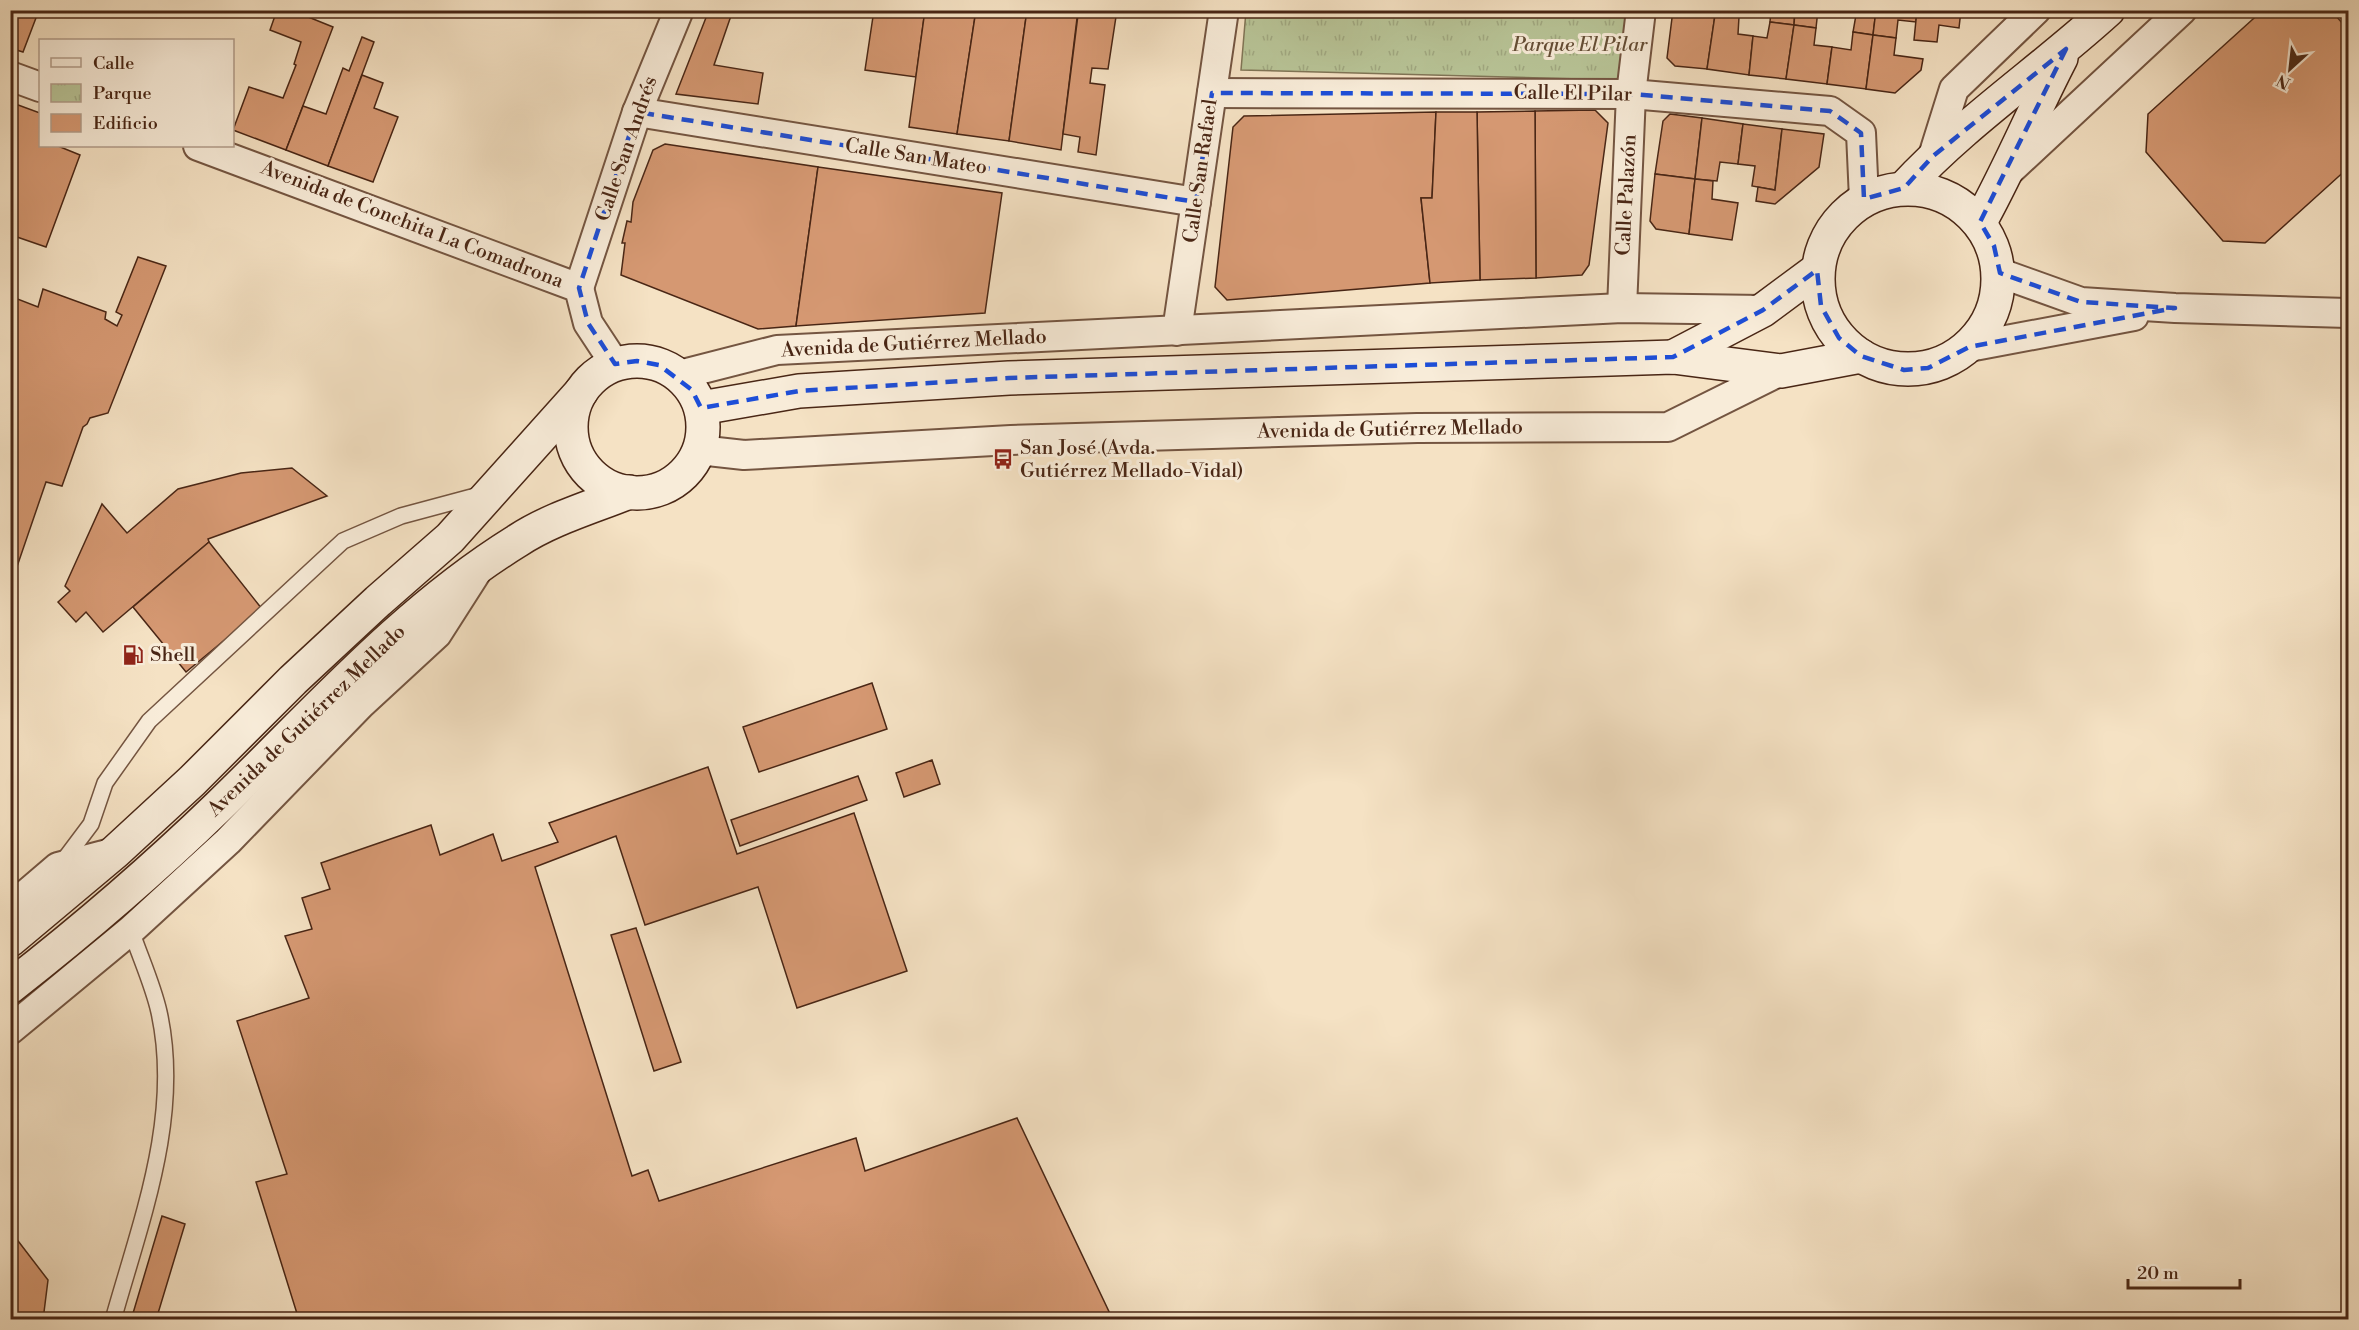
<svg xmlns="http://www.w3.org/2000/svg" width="2359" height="1330" font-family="'Libre Bodoni',serif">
<defs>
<pattern id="park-tufts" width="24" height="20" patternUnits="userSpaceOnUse" patternTransform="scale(1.5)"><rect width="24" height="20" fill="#b8c497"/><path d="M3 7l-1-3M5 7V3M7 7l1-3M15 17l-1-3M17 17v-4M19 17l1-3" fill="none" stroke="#a0a881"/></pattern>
</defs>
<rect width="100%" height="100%" fill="#f5e2c4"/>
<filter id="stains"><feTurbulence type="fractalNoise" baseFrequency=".00333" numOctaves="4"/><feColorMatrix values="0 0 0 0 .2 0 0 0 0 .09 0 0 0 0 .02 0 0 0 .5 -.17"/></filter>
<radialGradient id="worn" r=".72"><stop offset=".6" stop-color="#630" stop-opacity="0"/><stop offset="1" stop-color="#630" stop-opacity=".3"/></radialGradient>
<polygon fill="url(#park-tufts)" stroke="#807556" stroke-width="1.5" points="1246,11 1628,11 1618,80 1241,70"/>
<g fill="#d59872" stroke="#492615" stroke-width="1.5">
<polygon points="10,10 39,10 23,52 10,48"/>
<polygon points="277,10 291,10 333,27 286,150 233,130 249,87 283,98 296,65 294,64 301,42 270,30"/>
<polygon points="709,10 733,10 714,65 763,73 758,104 676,94"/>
<polygon points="874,10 925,10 916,77 865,70"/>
<polygon points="925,10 976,10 957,134 909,127"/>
<polygon points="976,10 1027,10 1009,141 957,134"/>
<polygon points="1027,10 1078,10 1061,150 1009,141"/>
<polygon points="1097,10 1117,10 1108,69 1092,68 1090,83 1105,85 1096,155 1078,152 1080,137 1063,134 1078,15 1096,17"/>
<polygon points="1673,10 1715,15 1707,69 1675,66 1667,58"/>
<polygon points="1715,10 1740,10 1739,17 1715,15"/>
<polygon points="1771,10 1795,10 1794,25 1770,22"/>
<polygon points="1795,10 1818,10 1816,28 1794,25"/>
<polygon points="1836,10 1876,10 1873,35 1853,32 1856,15 1836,12"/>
<polygon points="1876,10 1917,10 1916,22 1898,20 1896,38 1873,35"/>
<polygon points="1917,10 1961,10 1959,28 1939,25 1937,42 1914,40"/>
<polygon points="2263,10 2331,10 2348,30 2348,168 2265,243 2223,241 2146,152 2148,114"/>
<polygon points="1715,15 1739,17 1738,34 1753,36 1749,75 1707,69"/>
<polygon points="1770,22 1794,25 1786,79 1749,75 1753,36 1767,38"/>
<polygon points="1794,25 1816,28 1814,45 1832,47 1827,84 1786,79"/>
<polygon points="1853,32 1873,35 1866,89 1827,84 1832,47 1851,50"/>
<polygon points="1873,35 1896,38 1894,55 1923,59 1921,70 1895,93 1866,89"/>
<polygon points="362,37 374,42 328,166 286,150 303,106 326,114 343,68 349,71"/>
<polygon points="362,75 383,83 374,108 398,117 373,182 328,166"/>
<polygon points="10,102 40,113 40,146 58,146 80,155 46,247 17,237 10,255"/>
<polygon points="1595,110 1608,123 1589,265 1582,275 1536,278 1535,111"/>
<polygon points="1535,111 1536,278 1480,280 1477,112"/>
<polygon points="1436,112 1432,198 1421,198 1430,283 1227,300 1215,287 1233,127 1244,116"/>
<polygon points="1436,112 1477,112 1480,280 1430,283 1421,198 1432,198"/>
<polygon points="1670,114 1702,118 1695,179 1655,174 1663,121"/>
<polygon points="1702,118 1743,124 1738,164 1720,162 1717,181 1695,179"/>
<polygon points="1743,124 1782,129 1775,190 1752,186 1755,166 1738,164"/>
<polygon points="1782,129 1824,134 1819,167 1775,204 1756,201 1758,187 1775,190"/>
<polygon points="665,144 818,167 796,326 758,329 621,275 625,243 622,243 627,221 631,222 633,202 653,150"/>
<polygon points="818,167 1002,193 985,313 796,326"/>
<polygon points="1655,174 1695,179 1689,234 1656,229 1650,221"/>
<polygon points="1695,179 1713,181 1712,199 1738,203 1732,240 1689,234"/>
<polygon points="138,257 166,266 108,413 90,418 87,424 83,427 62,486 46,482 10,587 10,296 38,307 43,289 106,312 105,319 117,326 122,315 116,312"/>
<polygon points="292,468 327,496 208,539 209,542 103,632 86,612 76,622 58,602 70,591 65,586 102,504 127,533 178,489 241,473"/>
<polygon points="209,542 262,609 186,672 133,607"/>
<polygon points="872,683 887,729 759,772 743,727"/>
<polygon points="932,760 940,784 904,797 896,773"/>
<polygon points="708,767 737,854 854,813 907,971 797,1008 758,887 645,925 616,836 535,867 632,1176 648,1170 659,1201 856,1138 865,1171 1017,1118 1113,1320 299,1320 256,1182 287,1174 237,1021 309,998 285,936 312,929 302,898 330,889 321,863 431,825 440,855 493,834 502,861 558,842 549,823"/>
<polygon points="858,776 867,800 740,846 731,820"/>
<polygon points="636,928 681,1062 654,1071 611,935"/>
<polygon points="162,1216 185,1224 156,1320 131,1320"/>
<polygon points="12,1233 48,1280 43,1320 10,1320 10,1235"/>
</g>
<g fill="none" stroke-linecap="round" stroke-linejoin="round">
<g stroke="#745541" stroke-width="18">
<g id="service">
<polyline points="61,864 91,824 105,783 149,721 343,541 401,516 483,494"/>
<path d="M113 1320C141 1220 182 1116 159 1012 153 985 140 957 131 930"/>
</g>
</g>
<g stroke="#745541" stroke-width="32">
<g id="minor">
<polyline points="10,76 40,87"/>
<polyline points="1212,93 1631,94 1830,111 1861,133 1864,199"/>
<polyline points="637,112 1196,202"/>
<polyline points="198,146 579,288 588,323 615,364"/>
<polyline points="1933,156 1954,89 2036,10"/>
<polyline points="2009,171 2182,10"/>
<polyline points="2000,273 2081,302 2175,308 2348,313"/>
<polyline points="579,288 637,112 679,10"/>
<polyline points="1622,308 1631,94 1641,10"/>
<polyline points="1177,331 1224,10"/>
<polyline points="1969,347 2134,316"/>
<polyline points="679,375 777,350 1622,308 1763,310"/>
<polyline points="699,450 744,455 1011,440 1417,428 1668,427 1781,371"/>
<polyline points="10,908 58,867 115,852"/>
<polyline points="10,1030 131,930 228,841 360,705 437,634 476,573"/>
</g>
</g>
<g stroke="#492615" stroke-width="36">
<g id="secondary">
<path d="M1904 188C1965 122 2041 71 2108 10"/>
<circle cx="1908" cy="279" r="90"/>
<path d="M1980 222C2010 168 2033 112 2061 58"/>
<polyline points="1673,357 1763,310 1817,270"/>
<circle cx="637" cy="427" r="66"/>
<polyline points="701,408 799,391 1009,378 1673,357 1781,371 1861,356"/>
<polyline points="10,940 115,852 192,781 293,680 378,601 450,538 581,392"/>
<path d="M10 987C83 930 153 870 219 806 314 714 404 611 517 541 550 519 592 507 629 492"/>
</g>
</g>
<use href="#service" stroke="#f8ecd9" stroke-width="15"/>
<use href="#minor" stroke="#f8ecd9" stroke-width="28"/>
<use href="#secondary" stroke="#f8ecd9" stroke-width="33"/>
</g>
<path fill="none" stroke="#1d4ed8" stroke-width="4.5" stroke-dasharray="12 8" stroke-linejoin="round" d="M2066 49 1980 222 1994 246 2000 273 2081 302 2175 308 1969 347 1928 368 1904 370 1861 356 1839 338 1821 306 1817 270 1763 310 1673 357 1009 378 799 391 701 408 692 390 659 365 637 361 615 364 588 323 579 288 637 112 1196 202 1212 93 1631 94 1830 111 1861 133 1864 199 1904 188 1933 156Z"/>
<defs>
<g id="bus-bare" transform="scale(1.62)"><path d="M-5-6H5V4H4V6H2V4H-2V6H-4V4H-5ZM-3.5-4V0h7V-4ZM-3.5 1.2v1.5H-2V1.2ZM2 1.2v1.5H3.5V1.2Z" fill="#8f2418" stroke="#f8ecd9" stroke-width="2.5" paint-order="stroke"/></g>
<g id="fuel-bare" transform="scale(1.62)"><path d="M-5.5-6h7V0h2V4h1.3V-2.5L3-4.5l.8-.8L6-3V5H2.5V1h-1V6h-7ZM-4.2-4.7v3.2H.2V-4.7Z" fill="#8f2418" stroke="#f8ecd9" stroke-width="2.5" paint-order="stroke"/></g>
</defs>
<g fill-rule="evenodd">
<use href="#bus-bare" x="1003" y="459"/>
<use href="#fuel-bare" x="133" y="655"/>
</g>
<g text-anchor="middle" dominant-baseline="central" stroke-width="6" stroke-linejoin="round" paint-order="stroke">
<g font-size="20" font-style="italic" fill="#654e36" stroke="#f8ecd9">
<text x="1580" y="45">Parque El Pilar</text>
</g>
<g font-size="20" fill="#492615" stroke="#f8ecd9">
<text transform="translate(1573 94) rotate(1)">Calle El Pilar</text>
<text transform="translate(627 149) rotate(-71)">Calle San Andrés</text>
<text transform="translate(916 157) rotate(9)">Calle San Mateo</text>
<text transform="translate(1201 171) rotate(-82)">Calle San Rafael</text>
<text transform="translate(1627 195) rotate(-87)">Calle Palazón</text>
<text transform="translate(412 225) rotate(21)">Avenida de Conchita La Comadrona</text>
<text transform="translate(914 344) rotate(-3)">Avenida de Gutiérrez Mellado</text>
<text transform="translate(1390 430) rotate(-1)">Avenida de Gutiérrez Mellado</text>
<text transform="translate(307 721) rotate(-44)">Avenida de Gutiérrez Mellado</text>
</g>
<g font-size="20" fill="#492615" stroke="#f8ecd9" text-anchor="start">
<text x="1020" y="448">San José (Avda.<tspan x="1020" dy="23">Gutiérrez Mellado-Vidal)</tspan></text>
<text x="150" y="655">Shell</text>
</g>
</g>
<rect width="2359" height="1330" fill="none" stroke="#f5e2c4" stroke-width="36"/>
<rect x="12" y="12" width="2335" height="1306" fill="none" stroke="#492615" stroke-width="3"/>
<rect x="18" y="18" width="2323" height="1294" fill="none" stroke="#492615" stroke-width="1.5"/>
<rect x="39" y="39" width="195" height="108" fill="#f8ecd9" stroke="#b29d8b" stroke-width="1.5"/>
<rect x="51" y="58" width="30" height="9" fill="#f8ecd9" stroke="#b29d8b" stroke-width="1.5"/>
<text x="93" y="69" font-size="18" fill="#492615">Calle</text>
<rect x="51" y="84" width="30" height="18" fill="url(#park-tufts)" stroke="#b29d8b" stroke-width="1.5"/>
<text x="93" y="99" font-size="18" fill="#492615">Parque</text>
<rect x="51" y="114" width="30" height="18" fill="#d59872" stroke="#b29d8b" stroke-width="1.5"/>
<text x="93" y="129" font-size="18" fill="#492615">Edificio</text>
<g transform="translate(2290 69) rotate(207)" stroke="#f8ecd9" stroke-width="4.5" paint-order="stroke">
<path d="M0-4.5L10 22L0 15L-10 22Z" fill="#492615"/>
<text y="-9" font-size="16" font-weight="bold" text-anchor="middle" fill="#492615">N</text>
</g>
<path d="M2128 1279v9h112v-9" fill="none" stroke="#492615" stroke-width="3"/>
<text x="2137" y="1279" font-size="18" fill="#492615" stroke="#f8ecd9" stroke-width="4.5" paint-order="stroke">20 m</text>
<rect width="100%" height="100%" filter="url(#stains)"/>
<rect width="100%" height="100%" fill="url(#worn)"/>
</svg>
